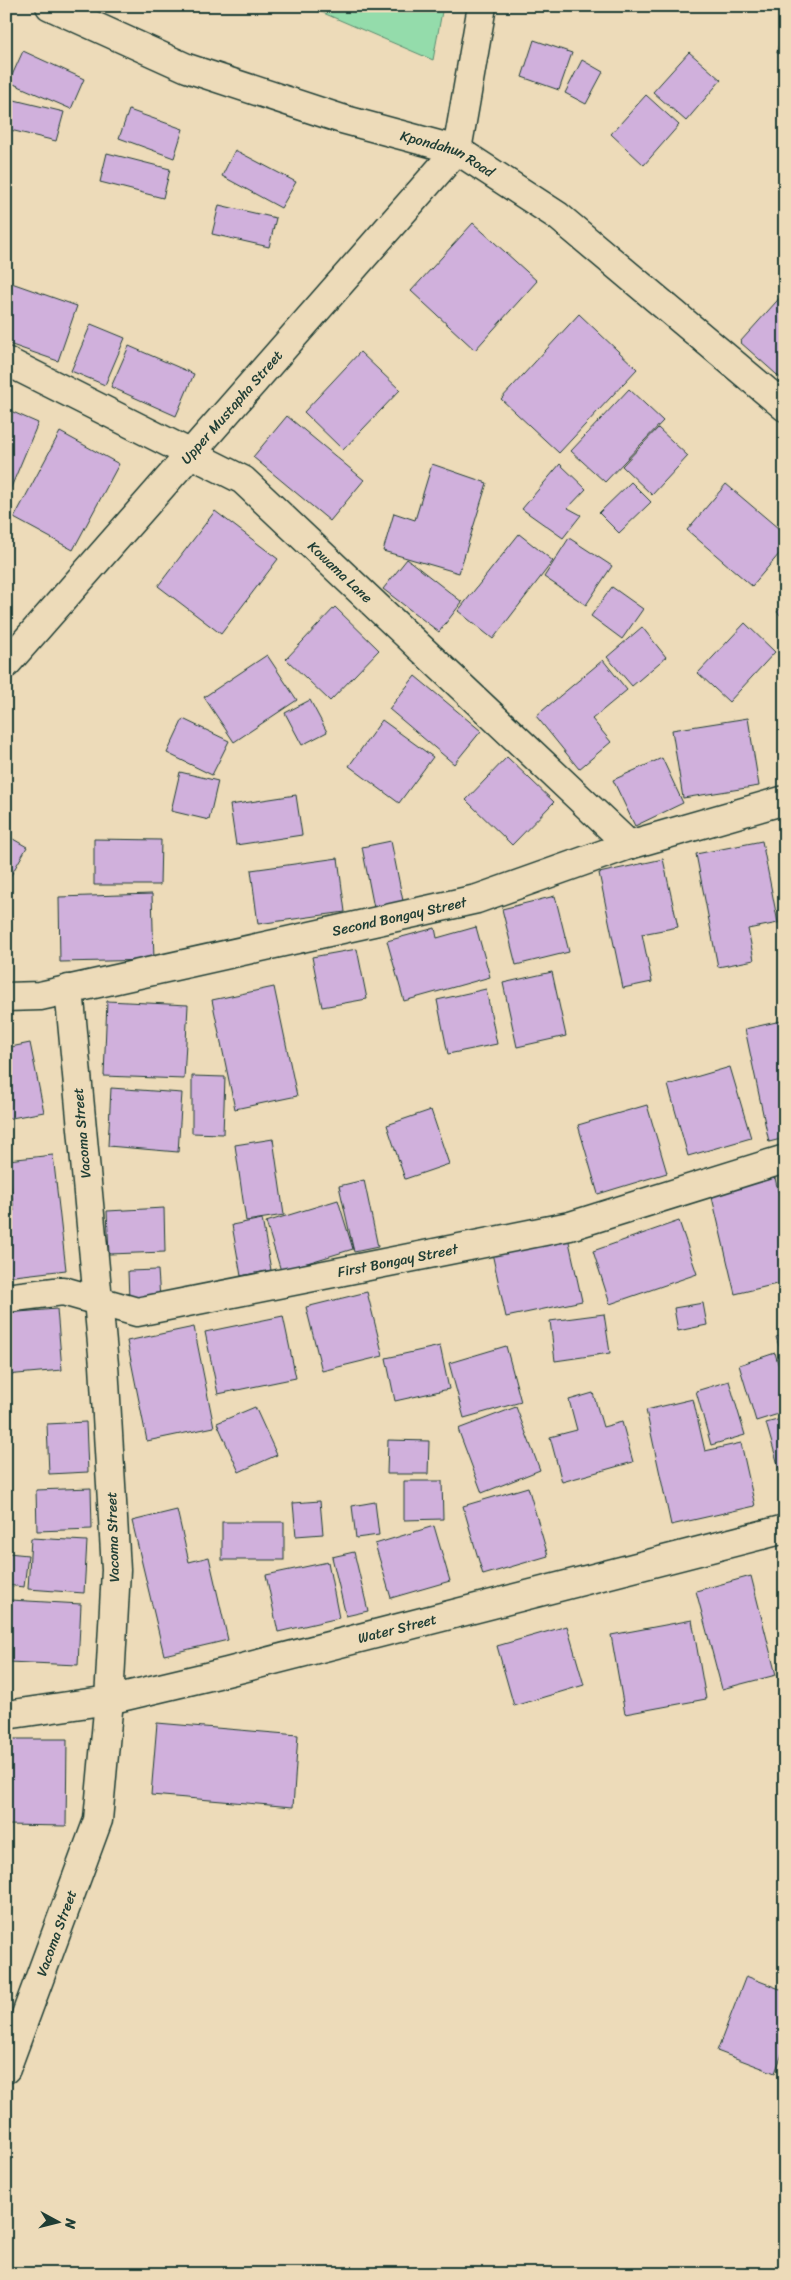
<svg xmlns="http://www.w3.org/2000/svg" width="791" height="2280" font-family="Sriracha,sans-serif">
<rect width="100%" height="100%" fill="#eddbb9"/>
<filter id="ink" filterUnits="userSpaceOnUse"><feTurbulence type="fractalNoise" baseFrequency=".02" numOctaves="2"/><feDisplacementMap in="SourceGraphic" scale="10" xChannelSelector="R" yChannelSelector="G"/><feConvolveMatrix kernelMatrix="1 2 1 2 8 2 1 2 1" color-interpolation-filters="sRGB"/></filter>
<g filter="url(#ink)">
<polygon fill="#94dcab" stroke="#5a8c70" points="307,6 443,6 433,60"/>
<g fill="#d0b0dc" stroke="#1f3d34">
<polygon points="785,12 785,54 777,53"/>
<polygon points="534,40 572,53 559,90 522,77"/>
<polygon points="23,51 84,79 71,109 9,82"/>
<polygon points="689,52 721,80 686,121 653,92"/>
<polygon points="582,60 603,72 586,104 565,93"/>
<polygon points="646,95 679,125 644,165 611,134"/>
<polygon points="6,98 64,112 56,141 6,129"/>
<polygon points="129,110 183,129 174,158 119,138"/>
<polygon points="235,150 296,182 281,208 222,176"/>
<polygon points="107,153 170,169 163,198 100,182"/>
<polygon points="219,205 276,218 269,247 212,234"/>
<polygon points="473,223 537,281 475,350 411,291"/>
<polygon points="6,281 77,306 58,361 6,343"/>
<polygon points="785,292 785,382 740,342"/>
<polygon points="579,314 637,369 559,453 501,399"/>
<polygon points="91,324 125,338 105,385 71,371"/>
<polygon points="129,346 194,374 176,416 111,387"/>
<polygon points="360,352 400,390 343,450 304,412"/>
<polygon points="629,389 663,421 605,482 571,451"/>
<polygon points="6,409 38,423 7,497 6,497"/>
<polygon points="287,416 364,480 330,521 253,457"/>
<polygon points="658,428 688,456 652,495 622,466"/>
<polygon points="60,432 119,464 73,550 14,518"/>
<polygon points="432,464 487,483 459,573 383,551 394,513 415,520"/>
<polygon points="560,464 586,489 568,508 581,515 563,538 522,509"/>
<polygon points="631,482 651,502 619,533 599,513"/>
<polygon points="726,484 785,534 785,547 752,586 687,530"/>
<polygon points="215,511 278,559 221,634 158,586"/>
<polygon points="519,534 553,561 493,639 458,611"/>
<polygon points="569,538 612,566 586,605 544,577"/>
<polygon points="407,559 462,602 439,632 383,589"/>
<polygon points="612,587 643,609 622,639 591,616"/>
<polygon points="785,603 785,619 777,612"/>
<polygon points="335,607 379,650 330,701 286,659"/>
<polygon points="745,623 775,652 729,702 698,673"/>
<polygon points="642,627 666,657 632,686 607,657"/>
<polygon points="267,655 297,700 234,742 204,697"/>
<polygon points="603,660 627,690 592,719 611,742 579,769 536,716"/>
<polygon points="415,676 481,731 454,764 389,709"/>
<polygon points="310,700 327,732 302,745 285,713"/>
<polygon points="748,718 759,786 683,798 672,730"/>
<polygon points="183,719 229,741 212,775 167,753"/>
<polygon points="382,720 433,757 399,803 349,766"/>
<polygon points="507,757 554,802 512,845 466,800"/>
<polygon points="662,758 683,803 635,826 613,780"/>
<polygon points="180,772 218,781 209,820 171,811"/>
<polygon points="296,795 302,835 236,845 230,805"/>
<polygon points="6,835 27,847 6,884"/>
<polygon points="94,839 161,840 160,885 94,885"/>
<polygon points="391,841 403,901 374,908 362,847"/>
<polygon points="762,841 778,923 748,929 754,960 718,967 696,854"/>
<polygon points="338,858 345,912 258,924 251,870"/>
<polygon points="663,859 678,927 642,934 652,982 623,988 599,873"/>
<polygon points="152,894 154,960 60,962 59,897"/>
<polygon points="555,896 569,952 516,965 502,909"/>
<polygon points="476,927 490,977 404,1001 387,941 435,928 437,938"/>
<polygon points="357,949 367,999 322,1007 312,957"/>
<polygon points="552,972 566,1036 517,1047 503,983"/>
<polygon points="274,987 297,1096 235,1109 212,1000"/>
<polygon points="486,989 497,1044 448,1054 437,1000"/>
<polygon points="107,1001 188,1005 184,1079 104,1076"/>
<polygon points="781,1021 785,1039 785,1138 769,1142 745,1029"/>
<polygon points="30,1043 44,1112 6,1119 6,1048"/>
<polygon points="730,1067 751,1138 688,1156 668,1085"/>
<polygon points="192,1076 225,1077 223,1134 192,1133"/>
<polygon points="111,1088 182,1093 178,1152 108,1146"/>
<polygon points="647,1105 667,1173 598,1194 578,1125"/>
<polygon points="431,1110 449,1164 405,1179 387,1125"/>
<polygon points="273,1139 284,1215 246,1221 235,1145"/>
<polygon points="53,1155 66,1270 6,1277 6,1212 14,1211 8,1160"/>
<polygon points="775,1178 785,1220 785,1282 735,1294 711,1193"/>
<polygon points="364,1180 378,1247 354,1252 339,1186"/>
<polygon points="338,1200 353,1249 281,1271 266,1222"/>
<polygon points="164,1208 165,1252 109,1254 107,1211"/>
<polygon points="262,1219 271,1270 241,1276 232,1225"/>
<polygon points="679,1221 697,1274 610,1304 593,1251"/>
<polygon points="568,1237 582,1301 506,1317 492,1253"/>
<polygon points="158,1270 160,1299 129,1300 128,1271"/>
<polygon points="367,1292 383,1356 322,1371 306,1307"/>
<polygon points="703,1303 707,1325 678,1331 674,1308"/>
<polygon points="57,1309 62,1370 6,1375 6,1313"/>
<polygon points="604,1314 610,1353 555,1361 550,1321"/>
<polygon points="283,1316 296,1378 218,1394 205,1332"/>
<polygon points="194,1327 214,1427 147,1441 127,1341"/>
<polygon points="785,1334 785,1365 776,1337"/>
<polygon points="440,1346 449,1389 395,1401 386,1358"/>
<polygon points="506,1346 521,1402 464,1418 449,1363"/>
<polygon points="775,1353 785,1387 785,1412 756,1421 739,1365"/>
<polygon points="729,1381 745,1435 711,1445 696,1391"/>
<polygon points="593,1393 603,1427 622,1422 633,1462 562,1482 550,1437 577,1430 569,1400"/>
<polygon points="693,1399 705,1451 741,1443 755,1506 671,1525 646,1410"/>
<polygon points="255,1407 277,1455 239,1472 217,1423"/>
<polygon points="516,1407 540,1470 482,1493 458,1429"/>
<polygon points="785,1418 785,1489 766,1423"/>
<polygon points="86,1422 88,1472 49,1474 47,1424"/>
<polygon points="388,1440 429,1441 428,1474 387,1474"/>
<polygon points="404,1481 442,1481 443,1519 404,1520"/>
<polygon points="528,1487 548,1556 483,1575 463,1506"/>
<polygon points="91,1488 92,1529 37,1531 36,1490"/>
<polygon points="320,1501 323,1534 296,1536 293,1503"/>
<polygon points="375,1502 379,1535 356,1538 352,1506"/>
<polygon points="177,1510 189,1562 209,1557 228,1640 164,1655 132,1521"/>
<rect x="222" y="1522" width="62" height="38"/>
<polygon points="434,1526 450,1581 391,1598 375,1544"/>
<polygon points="31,1538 87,1541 84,1593 28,1589"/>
<polygon points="354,1552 368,1611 346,1616 332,1557"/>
<polygon points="8,1553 28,1555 24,1587 6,1585"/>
<polygon points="328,1562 339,1618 278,1632 266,1575"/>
<polygon points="751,1576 776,1675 722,1689 696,1591"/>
<polygon points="10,1600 81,1604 78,1665 8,1662"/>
<polygon points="692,1620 706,1699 625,1714 611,1635"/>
<polygon points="567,1626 584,1685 514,1706 497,1646"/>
<polygon points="157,1723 298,1735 293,1807 151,1795"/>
<polygon points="6,1739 67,1739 66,1826 6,1825"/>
<polygon points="746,1976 785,1991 785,2046 775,2073 717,2051"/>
</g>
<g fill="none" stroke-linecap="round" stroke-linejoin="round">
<g stroke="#1f3d34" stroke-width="31">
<g id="minor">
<path id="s1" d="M50 6 187 68 342 119 457 150 558 216 785 407"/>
<polyline points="457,150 482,6"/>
<path id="s2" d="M6 361 243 480 629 845"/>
<path id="s3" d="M6 664 457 150"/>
<path id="s4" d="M6 997 40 996 477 899 629 845 785 800"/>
<path id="s5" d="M6 1298 63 1291 137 1312 570 1226 785 1159"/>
<path id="s6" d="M6 1715 109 1700 227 1672 785 1529"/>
<path id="s7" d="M6 2069 98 1820 109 1700 116 1570 104 1365 69 989"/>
</g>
</g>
<use href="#minor" stroke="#eddbb9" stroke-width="28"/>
</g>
</g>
<g text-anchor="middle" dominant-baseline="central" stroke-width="4" stroke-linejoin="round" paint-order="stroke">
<g font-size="14" fill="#1f3d34" stroke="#eddbb9">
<text stroke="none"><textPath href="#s1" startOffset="425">Kpondahun Road</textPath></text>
<text stroke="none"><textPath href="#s3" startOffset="342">Upper Mustapha Street</textPath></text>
<text stroke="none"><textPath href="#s2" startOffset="399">Kowama Lane</textPath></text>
<text stroke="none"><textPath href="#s4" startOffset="402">Second Bongay Street</textPath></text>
<text transform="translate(82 1133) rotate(-95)">Vacoma Street</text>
<text stroke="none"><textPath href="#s5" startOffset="400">First Bongay Street</textPath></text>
<text transform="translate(113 1537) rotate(-92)">Vacoma Street</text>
<text stroke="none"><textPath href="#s6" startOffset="401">Water Street</textPath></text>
<text stroke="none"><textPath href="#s7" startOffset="145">Vacoma Street</textPath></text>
</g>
</g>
<rect width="791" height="2280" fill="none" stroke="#eddbb9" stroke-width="25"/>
<rect x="12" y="12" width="766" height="2255" fill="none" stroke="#1f3d34" stroke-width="2" filter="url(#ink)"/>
<g transform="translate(58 2222) rotate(97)" stroke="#eddbb9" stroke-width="4" paint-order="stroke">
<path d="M0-4L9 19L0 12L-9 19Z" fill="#1f3d34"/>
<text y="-8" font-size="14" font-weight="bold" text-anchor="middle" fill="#1f3d34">N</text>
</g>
</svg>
